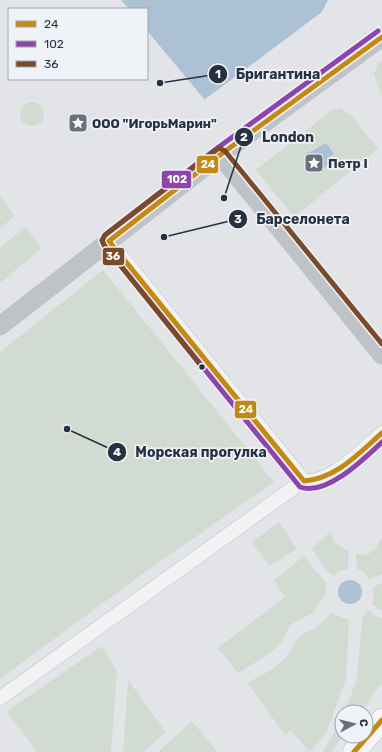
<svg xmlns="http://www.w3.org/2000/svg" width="382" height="752" font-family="Rubik,sans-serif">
<rect width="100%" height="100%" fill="#e2e4e7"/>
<g fill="#d2dbd1" fill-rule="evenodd">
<polygon points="382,60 382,96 374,74 378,63"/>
<circle cx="32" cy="114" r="12"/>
<path d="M340 108 351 115 378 149 294 217 256 170 332 110ZM317 147 331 162 307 154Z"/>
<polygon points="0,196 15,216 0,228"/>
<polygon points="25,227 42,248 0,283 0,248"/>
<polygon points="103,270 274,482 141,575 0,679 0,352"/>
<polygon points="279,522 297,549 269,566 252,542"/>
<polygon points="330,532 335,543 349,552 347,570 339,571 334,576 328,572 312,549"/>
<polygon points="382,537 382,574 369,580 365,573 357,569 356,554 367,555 376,548"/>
<polygon points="304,556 326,583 325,596 312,613 290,625 282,642 269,654 238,673 218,648 285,597 274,580"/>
<polygon points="382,583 382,611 372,604 374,593 373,587"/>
<polygon points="367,610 382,619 382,683 360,712 345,712 357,678 362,619"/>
<polygon points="331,613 349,620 346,679 326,733 309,752 291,730 285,735 247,683 273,669 286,657 301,635 318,626"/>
<polygon points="102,646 117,671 111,752 37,752 7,711"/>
<polygon points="128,680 166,732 143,752 123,752"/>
<polygon points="342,718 343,736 331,752 323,752"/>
<polygon points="192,721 217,752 158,752"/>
</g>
<g fill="#adc1d5">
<polygon points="121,0 328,0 322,12 204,100 147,31 147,9 129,9"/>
<polygon points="326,143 334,154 328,158 331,162 319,172 306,154"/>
<circle cx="350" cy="592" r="12"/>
</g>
<polygon fill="#e2e4e7" points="328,0 330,0 324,14 205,102 147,34 147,31 205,100 322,12"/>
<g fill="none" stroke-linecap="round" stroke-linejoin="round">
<g stroke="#c0c2c5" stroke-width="15">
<g id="minor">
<polyline points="109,241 304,481"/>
<path d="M0 698 299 484 304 481C330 484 362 450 382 433"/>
</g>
</g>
<g stroke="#bdc1c5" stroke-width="23">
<polyline id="primary" points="354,752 382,720"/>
</g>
<use href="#minor" stroke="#f1f2f4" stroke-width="14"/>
<g stroke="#bfc2c7" stroke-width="19">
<polyline points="220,155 382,355"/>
<polyline points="0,326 220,155 382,37"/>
</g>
<use href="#primary" stroke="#f5f6f7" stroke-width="22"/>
<g stroke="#eff2f7" stroke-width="8">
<g id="bus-1">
<path d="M382 37 220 155 109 241 304 481C336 479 359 453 382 433"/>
<polyline points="354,752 382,720"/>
</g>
</g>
<g stroke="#eff2f7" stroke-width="8">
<path id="bus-2" d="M378 31 216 149 105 235 102 241 104 245 300 487C326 497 365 458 382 442"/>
</g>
<g stroke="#eff2f7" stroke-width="8">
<polyline id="bus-3" points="202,367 104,245 102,240 105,235 219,148 225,151 382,344"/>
</g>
<use href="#bus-1" stroke="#c38910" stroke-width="5"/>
<use href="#bus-2" stroke="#8e44ad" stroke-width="5"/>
<use href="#bus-3" stroke="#7a4b2a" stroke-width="5"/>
</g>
<defs>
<g id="sight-square" transform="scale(1)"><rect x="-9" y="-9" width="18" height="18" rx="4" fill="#68707c" stroke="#eff2f7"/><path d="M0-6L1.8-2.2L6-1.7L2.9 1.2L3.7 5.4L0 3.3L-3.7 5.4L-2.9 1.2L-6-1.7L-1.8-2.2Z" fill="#fff"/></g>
</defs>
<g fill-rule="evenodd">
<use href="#sight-square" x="78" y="123"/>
<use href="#sight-square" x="314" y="163"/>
</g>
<circle fill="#263142" stroke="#eff2f7" stroke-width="1.5" cx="202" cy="367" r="3.5"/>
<g text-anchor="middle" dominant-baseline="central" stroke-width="3.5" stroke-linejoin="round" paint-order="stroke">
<g font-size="13" font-weight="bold" fill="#263142" stroke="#eff2f7" text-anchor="start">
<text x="92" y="123">ООО "ИгорьМарин"</text>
<text x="328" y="163">Петр I</text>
</g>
</g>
<path fill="none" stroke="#263142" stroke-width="1.5" d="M160 83L218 74M224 198L244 137M164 237L238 219M67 429L117 452"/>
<g fill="#263142" stroke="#eff2f7" stroke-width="1.5">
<circle cx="160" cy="83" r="4"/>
<circle cx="224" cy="198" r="4"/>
<circle cx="164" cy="237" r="4"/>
<circle cx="67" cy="429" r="4"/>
<circle cx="218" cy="74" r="10"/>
<circle cx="244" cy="137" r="10"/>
<circle cx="238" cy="219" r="10"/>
<circle cx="117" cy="452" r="10"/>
</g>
<g font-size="12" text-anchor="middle" font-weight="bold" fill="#fff">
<text x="218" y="78">1</text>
<text x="244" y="141">2</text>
<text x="238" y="223">3</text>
<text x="117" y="456">4</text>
</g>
<g font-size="14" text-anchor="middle" font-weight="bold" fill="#263142" stroke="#eff2f7" stroke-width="3.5" stroke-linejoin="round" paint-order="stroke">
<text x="278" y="79">Бригантина</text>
<text x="288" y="142">London</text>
<text x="303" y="224">Барселонета</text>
<text x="201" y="457">Морская прогулка</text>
</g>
<g stroke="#eff2f7" stroke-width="1.5">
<rect x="196" y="155" width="23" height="19" rx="4" fill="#c38910"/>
<rect x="161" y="170" width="31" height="19" rx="4" fill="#8e44ad"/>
<rect x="102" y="247" width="23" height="19" rx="4" fill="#7a4b2a"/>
<rect x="234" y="400" width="23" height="19" rx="4" fill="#c38910"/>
</g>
<g font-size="11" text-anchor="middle" font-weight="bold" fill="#fff">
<text x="208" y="168">24</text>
<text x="177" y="183">102</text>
<text x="113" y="260">36</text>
<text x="246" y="413">24</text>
</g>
<rect x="8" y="8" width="140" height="72" fill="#eff2f7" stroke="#9fa5af"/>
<rect x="16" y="21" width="20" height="6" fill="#c38910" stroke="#9fa5af"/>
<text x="44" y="28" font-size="12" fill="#263142">24</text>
<rect x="16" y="41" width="20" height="6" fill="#8e44ad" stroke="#9fa5af"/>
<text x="44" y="48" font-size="12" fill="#263142">102</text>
<rect x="16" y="61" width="20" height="6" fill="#7a4b2a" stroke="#9fa5af"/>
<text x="44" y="68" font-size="12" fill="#263142">36</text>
<g transform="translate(354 724) rotate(83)"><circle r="19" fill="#eff2f7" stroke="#9fa5af"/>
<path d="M0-3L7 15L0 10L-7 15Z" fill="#68707c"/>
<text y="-6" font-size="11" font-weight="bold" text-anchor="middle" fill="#263142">С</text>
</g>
</svg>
